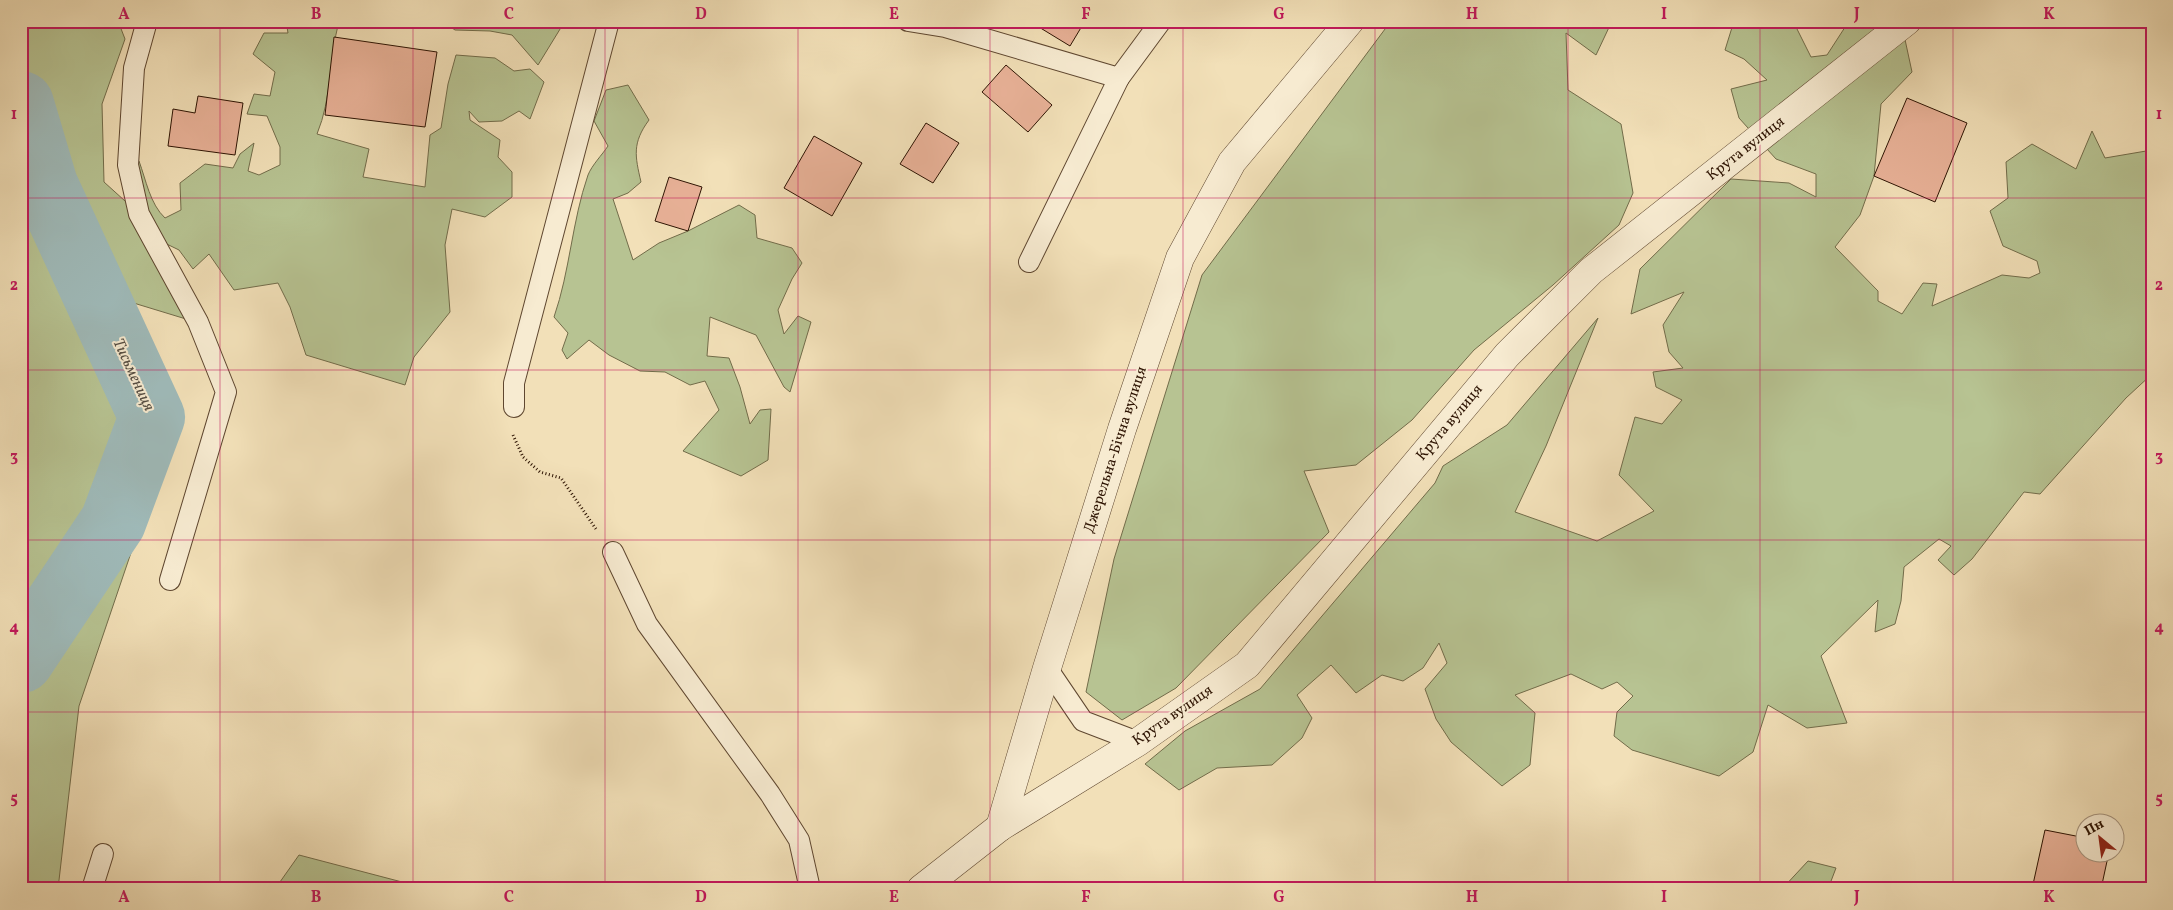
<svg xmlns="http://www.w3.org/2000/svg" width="2173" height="910" font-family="Vollkorn,serif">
<rect width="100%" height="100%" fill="#f2e0b8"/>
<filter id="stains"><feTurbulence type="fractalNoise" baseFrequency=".004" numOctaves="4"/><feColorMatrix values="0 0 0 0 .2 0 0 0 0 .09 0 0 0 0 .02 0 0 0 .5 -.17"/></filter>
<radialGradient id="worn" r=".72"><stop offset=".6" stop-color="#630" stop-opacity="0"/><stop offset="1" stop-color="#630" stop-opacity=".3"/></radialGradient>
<g fill="#b7c392" stroke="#726c4a">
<path d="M21 21H92L96 23 118 21 125 39 102 104 104 182 125 201 138 193 132 164 139 161C146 180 150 204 165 218L181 210 180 183 205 164 233 168 240 154 254 143 248 171 259 175 280 165V147L267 116 247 114 254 94 270 96 275 72 253 54 264 33H288L286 21H339C329 59 332 98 317 134L369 149 363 177 425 187 430 135 441 128 448 84 456 55 495 58 514 71 530 69 544 82 530 119 519 111 502 121 479 122 469 111 470 120 500 140 498 157 512 172V197L485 217 452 209 445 245 450 312 414 357 405 385 306 355 290 307 278 283 234 290 209 254 193 269 179 250 140 231 186 319 127 301 172 432 79 706 58 889H21Z"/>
<polygon points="442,21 565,21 538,65 512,35 490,31 455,30"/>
<polygon points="1391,21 1612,21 1596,55 1566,33 1568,90 1621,124 1633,193 1619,225 1553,285 1474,350 1412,420 1356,465 1304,471 1329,532 1176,688 1122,720 1086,692 1114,559 1202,275"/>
<polygon points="1734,21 1793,21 1811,57 1827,55 1849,21 1901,21 1912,72 1881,104 1874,176 1860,215 1835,247 1878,291 1878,301 1902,314 1923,283 1937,284 1932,306 2002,275 2029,278 2040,273 2037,261 2003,246 1990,211 2008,198 2006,162 2032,144 2076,169 2092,131 2105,158 2152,150 2152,374 2126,398 2040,494 2024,492 1972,559 1954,575 1938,560 1951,546 1939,539 1904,567 1901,601 1895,624 1875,632 1878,600 1821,656 1847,723 1807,728 1768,705 1753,752 1719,776 1632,750 1614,736 1617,712 1633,696 1617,682 1602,689 1571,674 1515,695 1535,713 1530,765 1502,786 1451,742 1436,719 1425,689 1447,663 1439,643 1423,668 1403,681 1382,675 1356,693 1331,665 1297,695 1312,718 1302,738 1272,765 1217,768 1179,790 1145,764 1185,731 1260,689 1435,483 1443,466 1507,425 1598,318 1546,446 1515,512 1597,541 1654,511 1619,475 1635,417 1662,424 1682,400 1656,387 1653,372 1683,368 1669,352 1663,325 1684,292 1631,314 1640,269 1731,179 1789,183 1816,197 1816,174 1776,159 1739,118 1731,89 1767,80 1744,59 1725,50"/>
<path d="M628 85 649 120C632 143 635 156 641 182L628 193 613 199 633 260 659 243 688 231 739 205 755 215 757 238 792 248 802 263 792 279 778 310 784 334 798 316 811 322 790 392 784 387 756 335 710 317 707 356 729 358 740 387 750 424 760 410 771 409 768 460 741 476 683 451 719 410 705 381 690 385 665 372 640 371 609 355 589 340 567 359 562 350 568 333 554 317C570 271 572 221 588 175 592 165 602 155 608 146L594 121 606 90Z"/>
<polygon points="299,855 402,882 399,889 275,889"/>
<polygon points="1808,861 1836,868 1828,889 1782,889"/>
</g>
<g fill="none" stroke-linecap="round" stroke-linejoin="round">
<polyline stroke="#9fbab9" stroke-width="66" points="21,104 45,185 152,417 113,522 21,660"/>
</g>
<g fill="#e8b197" stroke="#2e1403">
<polygon points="1029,21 1085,21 1070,46"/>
<polygon points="334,37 437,52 425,127 325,115"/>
<polygon points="1006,65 1052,105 1028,132 982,92"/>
<polygon points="198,96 243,103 235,155 168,146 173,109 195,113"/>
<polygon points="1907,98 1967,123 1935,202 1874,176"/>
<polygon points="926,123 959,143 933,183 900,164"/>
<polygon points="814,136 862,163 832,216 784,188"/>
<polygon points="669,177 702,187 688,231 655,221"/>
<polygon points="2045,830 2086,838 2086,852 2109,852 2101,889 2032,889"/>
</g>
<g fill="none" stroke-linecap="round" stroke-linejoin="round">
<g stroke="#5f4730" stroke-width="22">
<g id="lane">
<polyline points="147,21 134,68 128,165 139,214 198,322 226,392 170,580"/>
<polyline points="908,21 945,27 1119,78 1161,21"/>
<polyline points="1029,262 1119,78"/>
<polyline points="514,407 514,383 609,21"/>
<polyline points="613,552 647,624 770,794 799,840 810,889"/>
<polyline points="1047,668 1083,721 1138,742"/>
<polyline points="92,889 103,854"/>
</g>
</g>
<g stroke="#5f4730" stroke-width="29">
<g id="street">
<polyline points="1000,827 1138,742 1247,665 1507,355 1591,271 1907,21"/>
<polyline points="921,889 1000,827 1047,668 1122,429 1180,258 1232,162 1350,21"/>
</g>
</g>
<polyline stroke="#2e1403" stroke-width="3" stroke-dasharray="1 2.5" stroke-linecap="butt" points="513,435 523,457 540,472 561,478 596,529"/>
<use href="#lane" stroke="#f7ebd1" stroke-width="20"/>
<use href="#street" stroke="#f7ebd1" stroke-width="28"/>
</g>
<path fill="none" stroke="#c2185b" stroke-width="1" stroke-opacity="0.55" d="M220 21V889M413 21V889M605 21V889M798 21V889M990 21V889M1183 21V889M1375 21V889M1568 21V889M1760 21V889M1953 21V889M21 198H2152M21 370H2152M21 540H2152M21 712H2152"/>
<g text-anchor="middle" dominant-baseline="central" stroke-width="4" stroke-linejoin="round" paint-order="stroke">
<g font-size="15" fill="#2e1403" stroke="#f7ebd1">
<text transform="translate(1746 149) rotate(-38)">Крута вулиця</text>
<text transform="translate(1450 423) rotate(-50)">Крута вулиця</text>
<text transform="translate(1116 450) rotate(-72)">Джерельна-Бічна вулиця</text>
<text transform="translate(1173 716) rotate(-35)">Крута вулиця</text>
</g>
<g font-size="16" font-style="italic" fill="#564e43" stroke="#f7ebd1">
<text transform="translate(133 375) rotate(65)">Тисьмениця</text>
</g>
</g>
<rect width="2173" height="910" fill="none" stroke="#f2e0b8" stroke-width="55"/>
<g transform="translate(2100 838) rotate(331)"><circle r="24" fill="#f7ebd1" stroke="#a7957f"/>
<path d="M0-4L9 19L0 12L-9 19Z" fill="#8f2418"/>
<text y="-8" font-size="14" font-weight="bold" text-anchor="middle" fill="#2e1403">Пн</text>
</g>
<rect x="28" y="28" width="2118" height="854" fill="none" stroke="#c2185b" stroke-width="2"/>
<g font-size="16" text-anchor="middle" font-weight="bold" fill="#c2185b">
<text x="124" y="19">A</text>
<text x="316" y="19">B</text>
<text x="509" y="19">C</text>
<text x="701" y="19">D</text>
<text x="894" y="19">E</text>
<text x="1086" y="19">F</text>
<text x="1279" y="19">G</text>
<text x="1472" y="19">H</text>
<text x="1664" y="19">I</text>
<text x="1857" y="19">J</text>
<text x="2049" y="19">K</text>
<text x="14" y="119">1</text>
<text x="2159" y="119">1</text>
<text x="14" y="290">2</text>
<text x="2159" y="290">2</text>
<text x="14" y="461">3</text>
<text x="2159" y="461">3</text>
<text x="14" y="632">4</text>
<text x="2159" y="632">4</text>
<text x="14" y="803">5</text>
<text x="2159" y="803">5</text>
<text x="124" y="902">A</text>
<text x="316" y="902">B</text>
<text x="509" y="902">C</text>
<text x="701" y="902">D</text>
<text x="894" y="902">E</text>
<text x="1086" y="902">F</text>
<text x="1279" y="902">G</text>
<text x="1472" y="902">H</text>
<text x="1664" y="902">I</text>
<text x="1857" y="902">J</text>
<text x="2049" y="902">K</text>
</g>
<rect width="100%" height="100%" filter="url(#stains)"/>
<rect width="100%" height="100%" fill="url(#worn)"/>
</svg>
